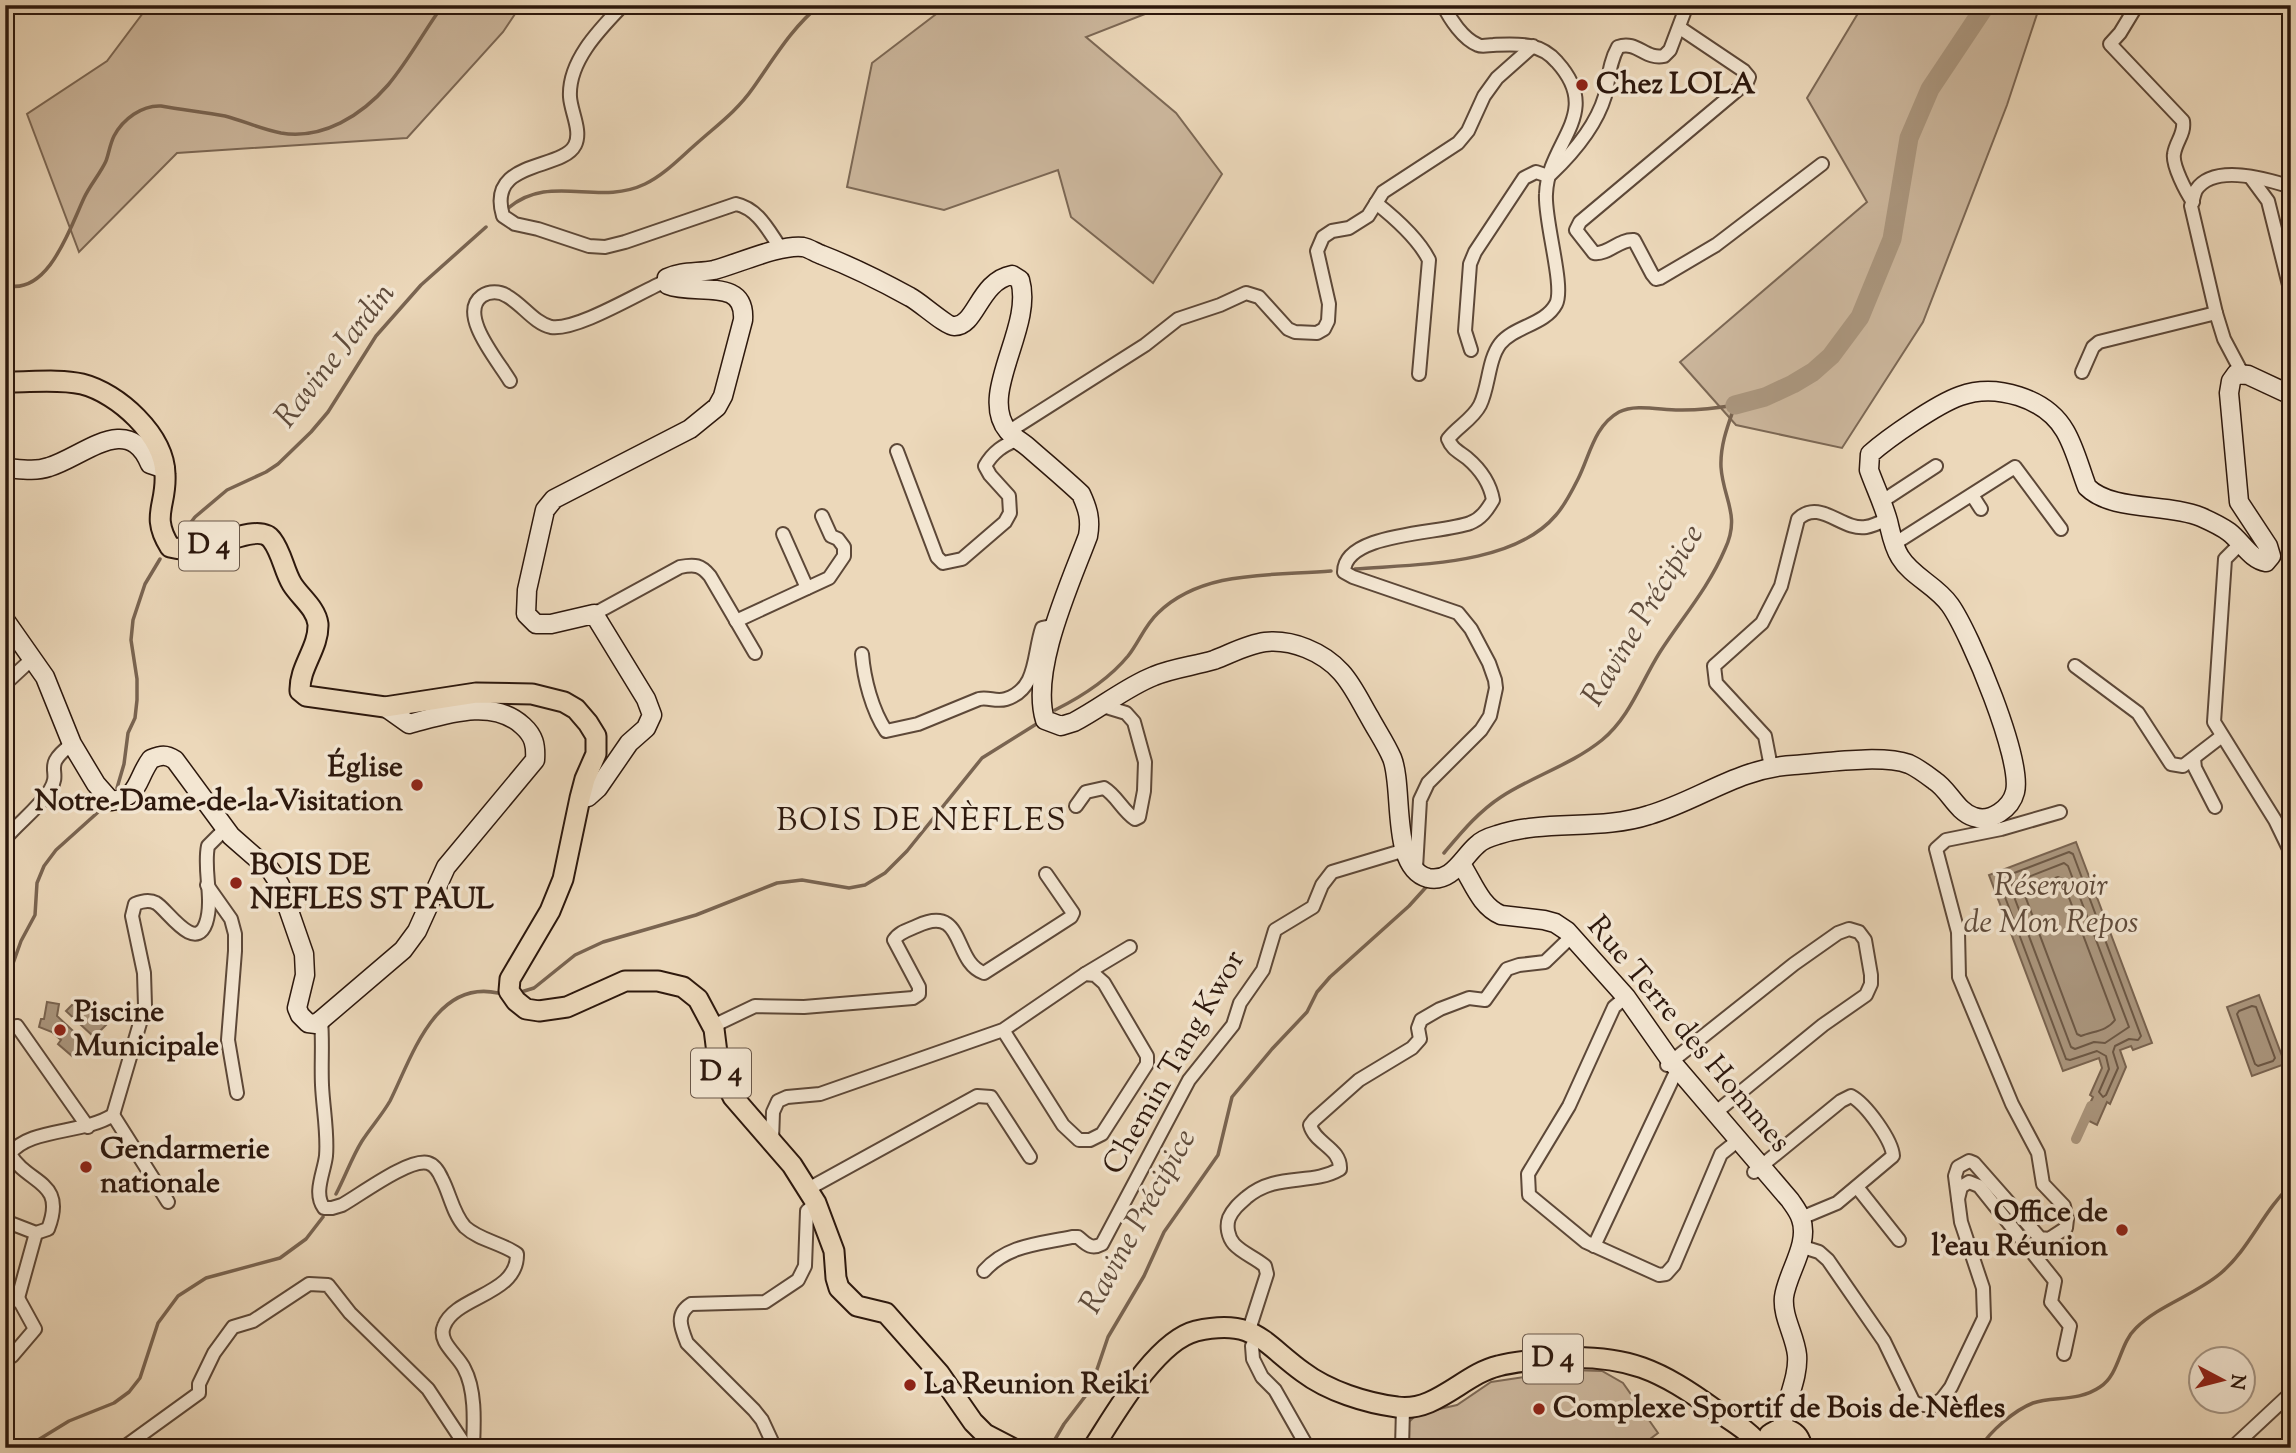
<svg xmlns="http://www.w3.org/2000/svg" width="2296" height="1453" font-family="'Sorts Mill Goudy',serif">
<rect width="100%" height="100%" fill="#ecd8ba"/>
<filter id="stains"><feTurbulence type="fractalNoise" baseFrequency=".00286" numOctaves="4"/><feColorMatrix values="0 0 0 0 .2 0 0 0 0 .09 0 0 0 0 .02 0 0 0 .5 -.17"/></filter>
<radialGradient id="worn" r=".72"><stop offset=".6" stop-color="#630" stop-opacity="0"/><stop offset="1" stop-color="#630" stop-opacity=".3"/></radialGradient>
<g fill="#ccb79d" stroke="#7c6855" stroke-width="2">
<polygon points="149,5 521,5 503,32 407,138 177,153 79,252 27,114 107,61"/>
<polygon points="948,5 1168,5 1086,37 1176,113 1222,174 1153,283 1071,217 1058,170 944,210 847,187 872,63"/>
<polygon points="1863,5 2040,5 2007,105 1923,322 1842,448 1736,425 1680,362 1867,202 1807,98"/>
<polygon points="1570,1370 1602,1371 1623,1383 1658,1433 1638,1448 1409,1448 1405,1433 1406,1425 1417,1414 1457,1405 1491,1382"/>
</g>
<g fill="#ab977f" stroke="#796451" stroke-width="2">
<polygon points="2076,842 2152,1043 2133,1050 2131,1046 2120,1050 2126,1067 2110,1104 2107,1102 2097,1125 2083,1118 2093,1097 2090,1095 2102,1068 2099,1058 2063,1071 1989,875"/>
<polygon points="2259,995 2285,1064 2252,1076 2227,1007"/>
<polygon points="78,999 106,1025 94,1037 66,1011"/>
<polygon points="47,1002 59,1004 57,1016 85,1042 72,1056 58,1044 61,1040 52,1032 39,1027 41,1019 44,1019"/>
</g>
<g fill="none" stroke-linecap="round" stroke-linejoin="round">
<g stroke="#6c5846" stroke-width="2">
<polygon points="2069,852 2073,854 2141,1036 2138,1040 2129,1039 2115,1046 2113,1052 2118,1068 2106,1095 2103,1097 2099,1092 2109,1069 2106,1056 2097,1051 2070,1060 2066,1059 1999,881 2001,878"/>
<polygon points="2064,863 2068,866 2129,1027 2105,1043 2094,1042 2075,1049 2071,1047 2010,886 2013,883"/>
<path d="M2058 877 2062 879 2115 1020C2107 1031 2094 1031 2081 1036L2077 1034 2024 893 2026 889Z"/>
<polygon points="2252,1006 2256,1007 2275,1058 2273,1061 2258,1066 2255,1064 2237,1014 2239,1011"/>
</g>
<g stroke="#796451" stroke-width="3.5">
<path d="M507 209C550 172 597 207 645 184 664 175 680 158 696 144 716 126 737 111 753 88 773 60 792 27 820 5"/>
<path d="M5 285C48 297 70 228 84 198 90 185 100 174 106 161 109 153 110 144 114 136 123 119 142 105 161 106 182 110 204 112 225 116 244 121 261 129 281 133 323 140 362 115 388 85 409 60 424 31 443 5"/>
<polyline points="185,530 195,517 227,490 266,472 278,464 311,432 328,412 376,336 421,285 486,227"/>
<path d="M1355 569C1416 564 1513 566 1556 515 1565 505 1572 491 1578 479 1590 455 1594 426 1619 412 1636 403 1664 411 1682 410 1700 410 1718 408 1735 405 1728 425 1720 445 1721 467 1723 499 1741 515 1725 549 1709 587 1682 618 1660 652 1641 682 1630 717 1602 740 1571 765 1533 776 1501 797 1478 812 1461 833 1444 853"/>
<path d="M1055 710C1081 697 1109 679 1128 656 1139 642 1145 625 1158 613 1203 569 1274 576 1331 571"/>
<polyline points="117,788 124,764 128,733 135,718 137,700 137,679 131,640 133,620 145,584 160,559"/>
<polyline points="5,986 21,941 35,915 37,883 44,866 56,850 106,805"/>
<polyline points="521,992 534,988 575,955 603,942 696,915 777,883 802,880 849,888 865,885 885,873 907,851 982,758 1038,723"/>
<path d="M336 1194C345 1177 352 1157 362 1141 371 1127 382 1115 390 1101 412 1057 435 979 498 993"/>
<polyline points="25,1448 69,1421 114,1403 129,1392 140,1378 158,1323 178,1296 206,1278 280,1258 306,1239 323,1217"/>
<polyline points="1050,1448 1064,1424 1090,1390 1108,1337 1144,1276 1164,1232 1218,1155 1232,1097 1272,1049 1307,1012 1317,992 1330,977 1409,906 1428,885"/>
<path d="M1980 1448C1990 1431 2015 1410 2033 1403 2054 1396 2078 1402 2100 1387 2120 1374 2119 1344 2136 1328 2159 1305 2195 1295 2221 1273 2250 1248 2263 1211 2291 1185"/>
</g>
<polyline stroke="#ab977f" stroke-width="10" points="2076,1139 2091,1106"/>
<polyline stroke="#ab977f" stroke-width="19" points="1735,405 1765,397 1793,384 1813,372 1831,356 1860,317 1892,239 1909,138 1930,89 1986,5"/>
<g stroke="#5d4838" stroke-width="16">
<g id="street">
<path d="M623 5C600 29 568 61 570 97 571 112 582 131 575 145 562 171 486 159 503 216L515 224 538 229 589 246 605 247 625 242 736 204C759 209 769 232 782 250"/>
<path d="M2137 5 2120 33 2110 44 2183 121C2185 134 2176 141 2174 154 2172 165 2186 192 2193 202"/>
<path d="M1680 28 1744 71 1749 77 1747 82 1580 222 1576 230 1594 253C1608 255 1619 239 1634 240L1652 274 1656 279 1660 278 1716 245 1822 164"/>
<path d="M1551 174C1573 153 1596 126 1605 96 1609 79 1609 63 1618 47 1637 40 1645 60 1664 56L1670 50 1687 5"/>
<polyline points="2251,178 2268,201 2291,293"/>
<path d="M1376 203C1395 218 1418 238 1429 260L1419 374"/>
<polyline points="1471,350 1465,331 1470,264 1475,252 1524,178 1536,172 1548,176"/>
<polyline points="2082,372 2093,347 2099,342 2216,313"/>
<path d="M2242 373 2224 339 2216 313 2191 206C2193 201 2194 194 2196 190 2214 163 2267 179 2291 187"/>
<path d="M510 381C499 362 457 314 482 296 489 291 500 291 507 296 522 304 534 323 551 327 577 331 640 292 666 281"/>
<polyline points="1008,432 1145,345 1178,319 1220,305 1246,293 1259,297 1288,329 1295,332 1317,333 1324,329 1328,321 1329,304 1317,251 1323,237 1332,231 1349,228 1368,216 1383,192 1458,143 1468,131 1484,96 1497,78 1533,46"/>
<path d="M897 451 937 557 943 563 962 559 1005 522 1010 513 1009 496 990 475 985 466C993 452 1003 445 1019 439"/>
<polyline points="1972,495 1981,509"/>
<polyline points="1881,502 1936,466"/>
<polyline points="783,534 807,588"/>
<polyline points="2241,543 2225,559 2214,722 2275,820 2291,853"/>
<polyline points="1894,544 2015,467 2061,529"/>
<path d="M594 614 680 567C695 564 701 565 710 576L755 653"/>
<polyline points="736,621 829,578 844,556 844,547 838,539 831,536 822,516"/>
<path d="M862 654C864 679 872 710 886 731L918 724 979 699C989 697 996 702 1006 699 1038 689 1033 654 1042 628L1056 625"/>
<polyline points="2075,666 2138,713 2171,764 2183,766 2222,736"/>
<polyline points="5,684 33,658"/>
<polyline points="2194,759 2195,768 2215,807"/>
<path d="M1771 767 1765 736 1716 683 1714 666 1762 623 1781 586 1798 519C1820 498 1842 531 1866 527 1873 526 1881 522 1887 519"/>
<path d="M1076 806 1086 792 1104 788C1117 796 1122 810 1135 819L1139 817 1144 791 1145 762 1134 722 1126 713 1103 706"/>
<path d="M5 839C19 822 38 809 50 790 63 769 40 768 72 744"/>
<path d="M1416 868 1420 800 1428 783 1481 730 1490 716 1496 688 1495 680 1489 663 1471 629 1458 613 1353 577 1344 572C1344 532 1442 534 1470 523 1481 519 1487 510 1493 500 1490 483 1480 469 1467 458 1458 451 1452 449 1448 439 1457 427 1473 419 1480 405 1489 387 1488 360 1500 344 1514 326 1545 325 1556 304 1565 287 1544 220 1546 194 1548 141 1604 114 1557 62 1540 42 1517 44 1493 45 1489 45 1482 47 1478 45 1463 39 1450 19 1443 5"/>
<polyline points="207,885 231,919 235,934 235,951 228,1040 237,1093"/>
<polyline points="1085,974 1130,947"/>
<polyline points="1626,997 1614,1007 1569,1106 1528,1174 1529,1195 1586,1242 1659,1275 1666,1274 1674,1265 1721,1154 1731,1146"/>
<path d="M321 1020C323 1042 321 1063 322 1085 323 1108 328 1133 326 1156 324 1173 313 1193 324 1208H332L342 1205C360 1195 409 1158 428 1163 435 1165 439 1172 442 1179 450 1194 453 1214 465 1227 479 1240 502 1243 517 1254 518 1295 455 1296 444 1326 437 1342 458 1355 464 1368 476 1390 474 1423 473 1448"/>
<polyline points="17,1026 88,1127"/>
<path d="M713 1026 755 1006 804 1007 913 998 919 994V987L894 940C899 932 908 930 917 926 966 903 952 962 984 973L1071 917 1073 913 1046 874"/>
<polyline points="1667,1065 1794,964 1838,933 1849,929 1859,932 1865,940 1871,975 1871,984 1866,995 1823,1025 1715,1113"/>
<polyline points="113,1115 168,1202"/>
<polyline points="772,1141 773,1112 778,1101 787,1097 820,1094 1003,1030 1085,974 1095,975 1104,983 1147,1056 1147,1064 1102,1134 1090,1140 1079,1140 1063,1125 1003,1030"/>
<path d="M1754 1172 1841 1101 1851 1096C1866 1104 1892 1140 1893 1156L1837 1203 1801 1218"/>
<polyline points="1857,1187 1899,1240"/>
<polyline points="808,1189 977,1096 991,1097 1030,1157"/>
<polyline points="1958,1199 1961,1187 1969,1182 1979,1186 2055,1281 2051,1302 2070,1326 2064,1354"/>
<path d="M5 1221 36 1233 48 1229C67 1180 28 1185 10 1154 28 1128 84 1134 113 1115L145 1006 144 973 132 916 135 904C142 901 149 899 156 903 166 908 195 954 206 923 214 899 203 870 208 846L225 829"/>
<polyline points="1594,1246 1674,1076"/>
<polyline points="1800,1246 1819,1252 1828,1260 1884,1341 1913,1401 1917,1404 1932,1406 1942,1399 1951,1387 1984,1318 1983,1288 1961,1222 1955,1176 1958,1167 1969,1161 1974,1163 2040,1238 2049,1239 2066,1228 2067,1219 2064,1206 2043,1184 2038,1153 2012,1104 1959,977 1958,932 1936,849 1946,840 2001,829 2060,812"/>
<path d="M984 1271C1007 1245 1039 1244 1072 1237H1078C1086 1244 1091 1250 1102 1244L1189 1080 1233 1025 1240 1003 1263 970 1275 930 1313 907 1322 885 1332 872 1405 850"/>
<polyline points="5,1306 18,1298 36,1233"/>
<path d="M1249 1330 1267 1274 1265 1266C1256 1258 1242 1253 1234 1244 1228 1237 1226 1226 1229 1218 1233 1209 1239 1204 1247 1197 1277 1172 1311 1186 1340 1169 1341 1148 1315 1144 1310 1125L1314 1120 1359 1080 1412 1048 1420 1039 1418 1028 1421 1020 1440 1009 1469 998 1485 1000 1507 969 1519 965 1545 962 1572 936"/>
<polyline points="1258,1336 1252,1346 1253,1359 1262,1377 1275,1390 1308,1448"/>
<polyline points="5,1360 12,1356 35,1329 18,1298"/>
<polyline points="123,1448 199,1393 199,1384 214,1353 233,1327 253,1321 309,1284 328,1285 350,1313 428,1389 467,1448"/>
<path d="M775 1448 762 1420 754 1410 687 1343C681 1328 675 1314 691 1304L765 1302 798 1280 805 1266 807 1211 816 1203"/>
<polyline points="1402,1448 1403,1408"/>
<polyline points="2232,1448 2291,1393"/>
</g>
</g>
<g stroke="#2d180d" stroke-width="21">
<g id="secondary">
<path d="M5 468C20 469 34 472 49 467 83 457 128 411 150 464L165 469"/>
<path d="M5 620 45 677 72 744 96 784 111 801C140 798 136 779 151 759 161 755 166 754 175 760L231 836 271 871 280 885 304 954 305 975 297 1008 300 1015 308 1023 316 1024 321 1020 403 950 417 931 446 867 535 760C536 745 534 736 523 726 492 697 444 715 409 724L385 707"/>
<path d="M580 798 588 797 598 788 629 743 646 728 652 715 646 699 594 614 551 624H536L526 614 527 590 545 510 554 499 690 429 717 407 723 396 743 320C746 276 695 296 668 285L667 278C681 271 698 273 714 270 737 264 781 244 803 247 809 248 816 253 822 255 853 267 881 281 910 297 920 302 946 326 954 326 976 327 979 281 1012 275L1020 280C1034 328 977 394 1008 431 1013 437 1022 442 1029 448 1046 463 1064 478 1081 494 1088 509 1091 520 1088 536 1070 584 1030 670 1045 720L1061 726 1074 722C1101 708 1126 687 1154 676 1173 668 1194 666 1214 660 1230 654 1248 644 1265 642 1292 639 1323 652 1341 672 1353 685 1361 703 1370 718 1377 731 1386 744 1392 758 1404 788 1390 868 1428 878 1452 883 1462 858 1477 845 1482 840 1490 837 1497 835 1546 819 1600 831 1649 815 1700 800 1738 768 1794 765 1824 763 1881 754 1909 764 1918 768 1927 775 1935 781 1949 790 1957 812 1974 817 1991 823 2011 808 2015 792 2023 760 1970 633 1950 605 1936 585 1912 577 1900 557 1893 546 1891 533 1888 521 1883 503 1875 487 1869 470L1870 454C1888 438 1937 404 1960 396 1996 383 2046 398 2065 431 2075 448 2080 469 2087 487 2112 512 2168 503 2201 517 2210 521 2221 526 2229 532 2242 542 2251 560 2266 562L2271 556 2268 546 2239 502 2229 393 2231 381 2236 374 2248 375 2291 395"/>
<path d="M1461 864C1473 882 1480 906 1501 915L1544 920 1555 923 1567 931 1626 997 1671 1061 1790 1200C1794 1206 1799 1212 1801 1219 1810 1244 1787 1273 1784 1297 1782 1317 1795 1335 1797 1355 1799 1379 1784 1404 1782 1429"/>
</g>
</g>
<g stroke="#2d180d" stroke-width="23">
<g id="primary">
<path d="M5 380 11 382C33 382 60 379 82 384 118 393 164 435 165 474 167 506 150 515 170 547 179 549 188 551 197 550 215 547 260 522 272 540 282 553 284 571 292 584 300 597 316 608 318 624 319 648 299 667 300 691L306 696 385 707 476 693 532 694 564 702 576 709 588 723 596 736V754L585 779 580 798 563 879 550 911 510 979 509 991 516 1001 526 1009 539 1011 567 1007 625 981H658L683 987 698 999 714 1029 719 1069 733 1097 792 1165 816 1203 834 1251 836 1278 839 1288 857 1306 886 1313 939 1373 973 1422 985 1434 1012 1448"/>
<path d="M1093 1448C1115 1414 1156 1341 1196 1331 1254 1318 1262 1342 1303 1372 1328 1391 1366 1403 1397 1407 1435 1413 1464 1374 1498 1366 1516 1361 1537 1360 1556 1358 1628 1354 1660 1370 1717 1411 1733 1422 1751 1432 1762 1448"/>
<path d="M1765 1448 1769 1435C1784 1424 1799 1430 1802 1448"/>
</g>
</g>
<use href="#street" stroke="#f3e6d2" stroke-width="12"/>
<use href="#secondary" stroke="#f3e6d2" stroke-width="18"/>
<use href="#primary" stroke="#ecd8ba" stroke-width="19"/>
</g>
<g fill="#8f2418" stroke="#f3e6d2" stroke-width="2.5">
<circle cx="1582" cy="85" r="7"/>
<circle cx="417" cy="785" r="7"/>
<circle cx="236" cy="883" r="7"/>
<circle cx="60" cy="1030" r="7"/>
<circle cx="86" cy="1167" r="7"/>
<circle cx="2122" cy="1230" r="7"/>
<circle cx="910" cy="1385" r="7"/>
<circle cx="1539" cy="1409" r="7"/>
</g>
<g text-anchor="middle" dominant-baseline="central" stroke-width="7" stroke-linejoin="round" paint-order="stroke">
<g fill="#f3e6d2" stroke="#685648" stroke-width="2">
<rect x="179" y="521.5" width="60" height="49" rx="5"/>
<rect x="691" y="1048.5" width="60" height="49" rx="5"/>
<rect x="1523" y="1334.5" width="60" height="49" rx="5"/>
</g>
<g font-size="28" font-weight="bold" fill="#2d180d">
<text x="209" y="546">D 4</text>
<text x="721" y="1073">D 4</text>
<text x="1553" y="1359">D 4</text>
</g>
<g font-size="30" font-weight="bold" fill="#2d180d" stroke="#f3e6d2" text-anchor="start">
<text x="1596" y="85">Chez LOLA</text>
<text x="403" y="768" text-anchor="end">Église<tspan x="403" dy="34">Notre-Dame-de-la-Visitation</tspan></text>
<text x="250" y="866">BOIS DE<tspan x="250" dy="34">NEFLES ST PAUL</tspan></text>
<text x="74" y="1013">Piscine<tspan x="74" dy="34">Municipale</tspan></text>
<text x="100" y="1150">Gendarmerie<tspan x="100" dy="34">nationale</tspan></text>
<text x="2108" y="1213" text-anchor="end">Office de<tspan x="2108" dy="34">l'eau Réunion</tspan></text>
<text x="924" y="1385">La Reunion Reiki</text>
<text x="1553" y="1409">Complexe Sportif de Bois de Nèfles</text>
</g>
<g font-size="30" fill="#2d180d" stroke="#f3e6d2">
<text transform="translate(1688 1035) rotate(50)">Rue Terre des Hommes</text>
<text transform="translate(1175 1063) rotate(-60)">Chemin Tang Kwor</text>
</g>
<g font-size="32" font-style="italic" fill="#5f4b3b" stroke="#f3e6d2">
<text transform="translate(336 356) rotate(-52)">Ravine Jardin</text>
<text transform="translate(1644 616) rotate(-59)">Ravine Précipice</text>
<text x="2051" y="887">Réservoir<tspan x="2051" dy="37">de Mon Repos</tspan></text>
<text transform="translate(1139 1222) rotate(-61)">Ravine Précipice</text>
</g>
<g font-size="33" letter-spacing="2" fill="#2d180d" stroke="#f3e6d2">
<text x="922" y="822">BOIS DE NÈFLES</text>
</g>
</g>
<rect width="2296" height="1453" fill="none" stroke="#ecd8ba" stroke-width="28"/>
<rect x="7" y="7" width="2282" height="1439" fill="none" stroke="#2d180d" stroke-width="3.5"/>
<rect x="14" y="14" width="2268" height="1425" fill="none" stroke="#2d180d" stroke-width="2"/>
<g transform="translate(2222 1380) rotate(97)"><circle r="33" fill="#f3e6d2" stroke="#a49483" stroke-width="2"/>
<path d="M0-5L12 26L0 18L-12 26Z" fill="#8f2418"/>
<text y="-10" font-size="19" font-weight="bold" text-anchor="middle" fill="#2d180d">N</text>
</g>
<rect width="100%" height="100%" filter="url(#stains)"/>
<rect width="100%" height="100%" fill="url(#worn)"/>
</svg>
